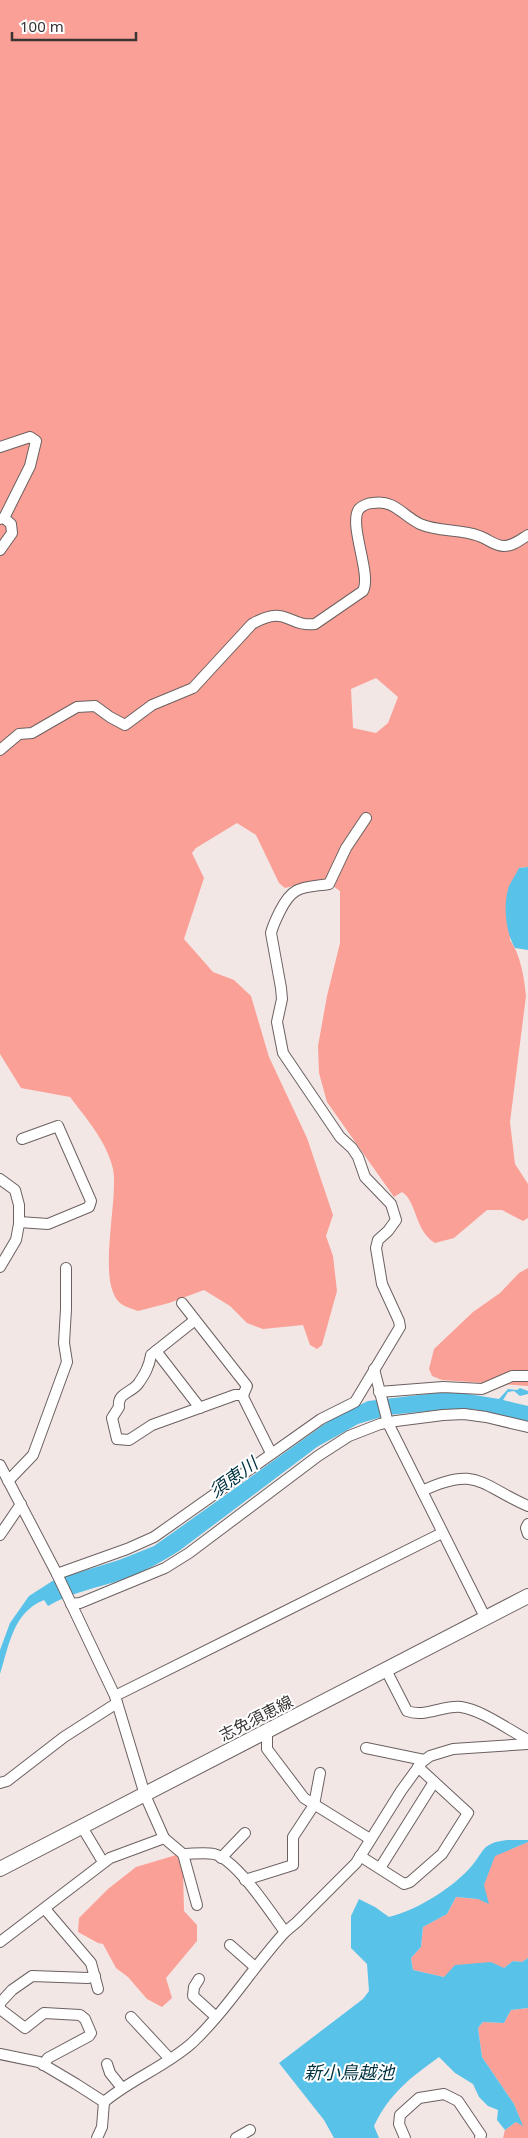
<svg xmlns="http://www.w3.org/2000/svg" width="528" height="2138" font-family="'Noto Sans','Noto Sans JP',sans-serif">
<rect width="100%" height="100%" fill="#f3e7e6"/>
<g fill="#fba096" fill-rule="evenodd">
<path d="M0 0H528V867L519 868 510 940C521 956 524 977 526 996L510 1122 515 1164 528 1184V1218L523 1221 502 1210H487L454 1238 435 1243C414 1230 417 1201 402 1192L394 1197 327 1102 319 1073 318 1046 327 996 340 943V891L323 879 285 888 279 883 256 835 237 823 196 848 192 853 204 878 184 939 213 972 234 980 251 996 269 1057 307 1138 333 1215 326 1236 333 1256 337 1291 322 1345 317 1349 310 1345 303 1325 263 1329 247 1323 230 1306 204 1290 169 1303 138 1311C133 1309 125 1307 120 1303 96 1282 119 1199 113 1169 107 1142 86 1118 70 1097L21 1088 0 1054ZM376 678 398 697 388 723 376 733 353 728 351 689Z"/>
<polygon points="528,1268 528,1386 442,1380 432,1376 429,1369 434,1349 473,1312 500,1293 519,1273"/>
<polygon points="528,1842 528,1958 522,1962 513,1961 504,1968 444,1977 413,1970 411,1958 421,1947 423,1927 447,1914 456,1897 478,1899 495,1855"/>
<polygon points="176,1855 183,1868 184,1911 197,1925 197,1941 166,1978 172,1998 162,2007 147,1999 128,1977 116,1968 103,1944 98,1943 78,1932 79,1918 108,1889 136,1867"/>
<polygon points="528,2008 528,2138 503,2138 505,2130 516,2122 522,2125 514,2104 482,2057 478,2028 483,2022 504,2023 511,2010"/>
</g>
<g fill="#59c2e8">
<path d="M528 867V950L515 948C505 932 503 903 509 886 512 880 516 874 519 868Z"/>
<path d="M520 1388 528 1391V1394L520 1396 514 1391 508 1392 503 1400 528 1406V1422L473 1409 440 1410 388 1415 358 1424 317 1447 179 1551C162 1562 143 1572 124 1579 98 1588 71 1592 48 1606L44 1600C13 1612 9 1646 0 1674V1650L10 1623 29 1596 54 1580 119 1560 154 1546 336 1416 368 1401 436 1393 456 1392 499 1399 508 1389 517 1390Z"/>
<path d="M507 1840H528V1842L495 1856 484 1885 489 1904 478 1899 456 1897 447 1914 423 1927 421 1947 411 1958 413 1970 444 1977 455 1965 491 1962 504 1968 513 1961 522 1962 528 1958V2008L511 2010 504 2023 483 2022 478 2028 482 2057 514 2104 523 2126 516 2122 505 2130 497 2120 498 2110 488 2106 479 2097 473 2084 455 2073 439 2057C410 2078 389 2094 374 2126L379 2138H334L324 2120 279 2063 363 1999 369 1991 367 1964 351 1948V1916L359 1899 375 1907 389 1917C417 1910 449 1890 469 1869 485 1852 480 1843 507 1840Z"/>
</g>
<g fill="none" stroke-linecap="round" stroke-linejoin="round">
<g stroke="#6b6160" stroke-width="12">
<g id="minor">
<polyline points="0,447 30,437 36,441 30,466 4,518 0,519"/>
<polyline points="0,550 12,533 11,524 4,518"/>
<path d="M0 750 19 734 32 733 77 707 95 706 110 717 125 725 152 705 193 688 252 624C287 604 287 627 315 624L363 591C372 574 348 524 359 509 362 506 368 503 373 503 394 499 403 516 420 524 438 532 461 529 479 536 488 539 495 546 504 546 513 546 520 540 528 535"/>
<polyline points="0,1179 15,1190 19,1205 19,1224 16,1240 0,1267"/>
<polyline points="19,1222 48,1224 89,1207 91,1201 58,1126 22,1139"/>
<polyline points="182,1303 247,1386 243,1395"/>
<path d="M195 1320 151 1355C149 1367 145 1374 138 1384 131 1393 117 1393 119 1407L112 1418 117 1439 129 1440 152 1425 235 1395H243L244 1399 271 1453"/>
<polyline points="156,1351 200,1408"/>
<polyline points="374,1369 388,1423 486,1619"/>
<polyline points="379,1392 443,1387 482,1389 512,1376 528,1376"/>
<path d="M0 1465 57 1574 115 1696 145 1795 164 1838 183 1854C192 1854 205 1852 214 1854 237 1860 271 1913 285 1932"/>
<polyline points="8,1481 33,1455 67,1362 64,1343 66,1309 66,1268"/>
<path d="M422 1491C477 1465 480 1485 528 1506"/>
<polyline points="528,1524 526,1528 528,1534"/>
<polyline points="0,1535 21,1504"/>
<path d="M57 1574 127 1549 154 1537 321 1419 355 1402 400 1327 399 1321 382 1284 376 1248 378 1240 388 1231 396 1220 391 1204 365 1177 358 1157 352 1148 340 1137 283 1053 277 1022 282 999 281 988 271 933C273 925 276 919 280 911 293 885 302 888 329 884L346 848 366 818"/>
<polyline points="71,1604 80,1603 165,1568 189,1553 318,1456 349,1436 380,1424 396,1421 443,1415 464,1414 486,1417 528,1427"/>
<path d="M386 1670 407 1711C425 1718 443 1705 461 1707 482 1710 509 1730 528 1740"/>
<polyline points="115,1696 442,1533"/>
<polyline points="267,1733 267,1749 304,1798 370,1839"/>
<polyline points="366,1748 424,1760"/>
<polyline points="0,1783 7,1781 64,1737 117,1703"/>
<polyline points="82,1827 103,1862"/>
<polyline points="183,1854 197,1905"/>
<polyline points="360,1856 404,1884 410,1882 442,1854 468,1813 418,1767"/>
<polyline points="221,1858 245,1833"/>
<polyline points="380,1868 434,1782"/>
<polyline points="245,1880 293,1865 293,1837 314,1805 320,1773"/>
<polyline points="45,1909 91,1963 98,1989"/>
<polyline points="0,1942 110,1858 164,1838"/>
<polyline points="230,1945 255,1967"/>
<polyline points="199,1979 194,1987 193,1996 215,2016"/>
<polyline points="0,2003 12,1990 32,1976 88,1978 95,1976"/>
<polyline points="0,2006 0,2009 25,2028 44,2013 80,2015 85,2019 91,2033 89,2036 48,2058 43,2065"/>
<polyline points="131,2017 170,2059"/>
<polyline points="0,2054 39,2062 76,2084 104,2102"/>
<polyline points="107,2064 110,2073 122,2088"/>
<path d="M104 2102C131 2079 165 2067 192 2043 226 2011 253 1967 285 1932L297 1922 356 1863 401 1791 422 1762 430 1756 453 1749 528 1744"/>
<polyline points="97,2138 102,2127 104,2102"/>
<polyline points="236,2138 250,2130"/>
<polyline points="405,2138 399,2124 400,2115 419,2098 444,2094 458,2101 481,2135 480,2138"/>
</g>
</g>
<g stroke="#6b6160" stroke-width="16">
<polyline id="major" points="0,1869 528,1596"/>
</g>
<use href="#minor" stroke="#fff" stroke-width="10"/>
<use href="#major" stroke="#fff" stroke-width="14"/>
</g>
<g text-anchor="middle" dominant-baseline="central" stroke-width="4" stroke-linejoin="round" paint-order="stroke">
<g font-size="16" fill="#383433" stroke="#fff">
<text transform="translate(256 1718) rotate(-27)">志免須恵線</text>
</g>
<g font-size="18" font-style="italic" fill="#003241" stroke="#fff">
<text transform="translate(233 1477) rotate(-36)">須恵川</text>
<text x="349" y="2072">新小鳥越池</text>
</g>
</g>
<path d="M12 32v8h124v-8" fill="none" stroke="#383433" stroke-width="2.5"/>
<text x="20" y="32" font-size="15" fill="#383433" stroke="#ffffff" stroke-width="4" paint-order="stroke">100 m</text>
</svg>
